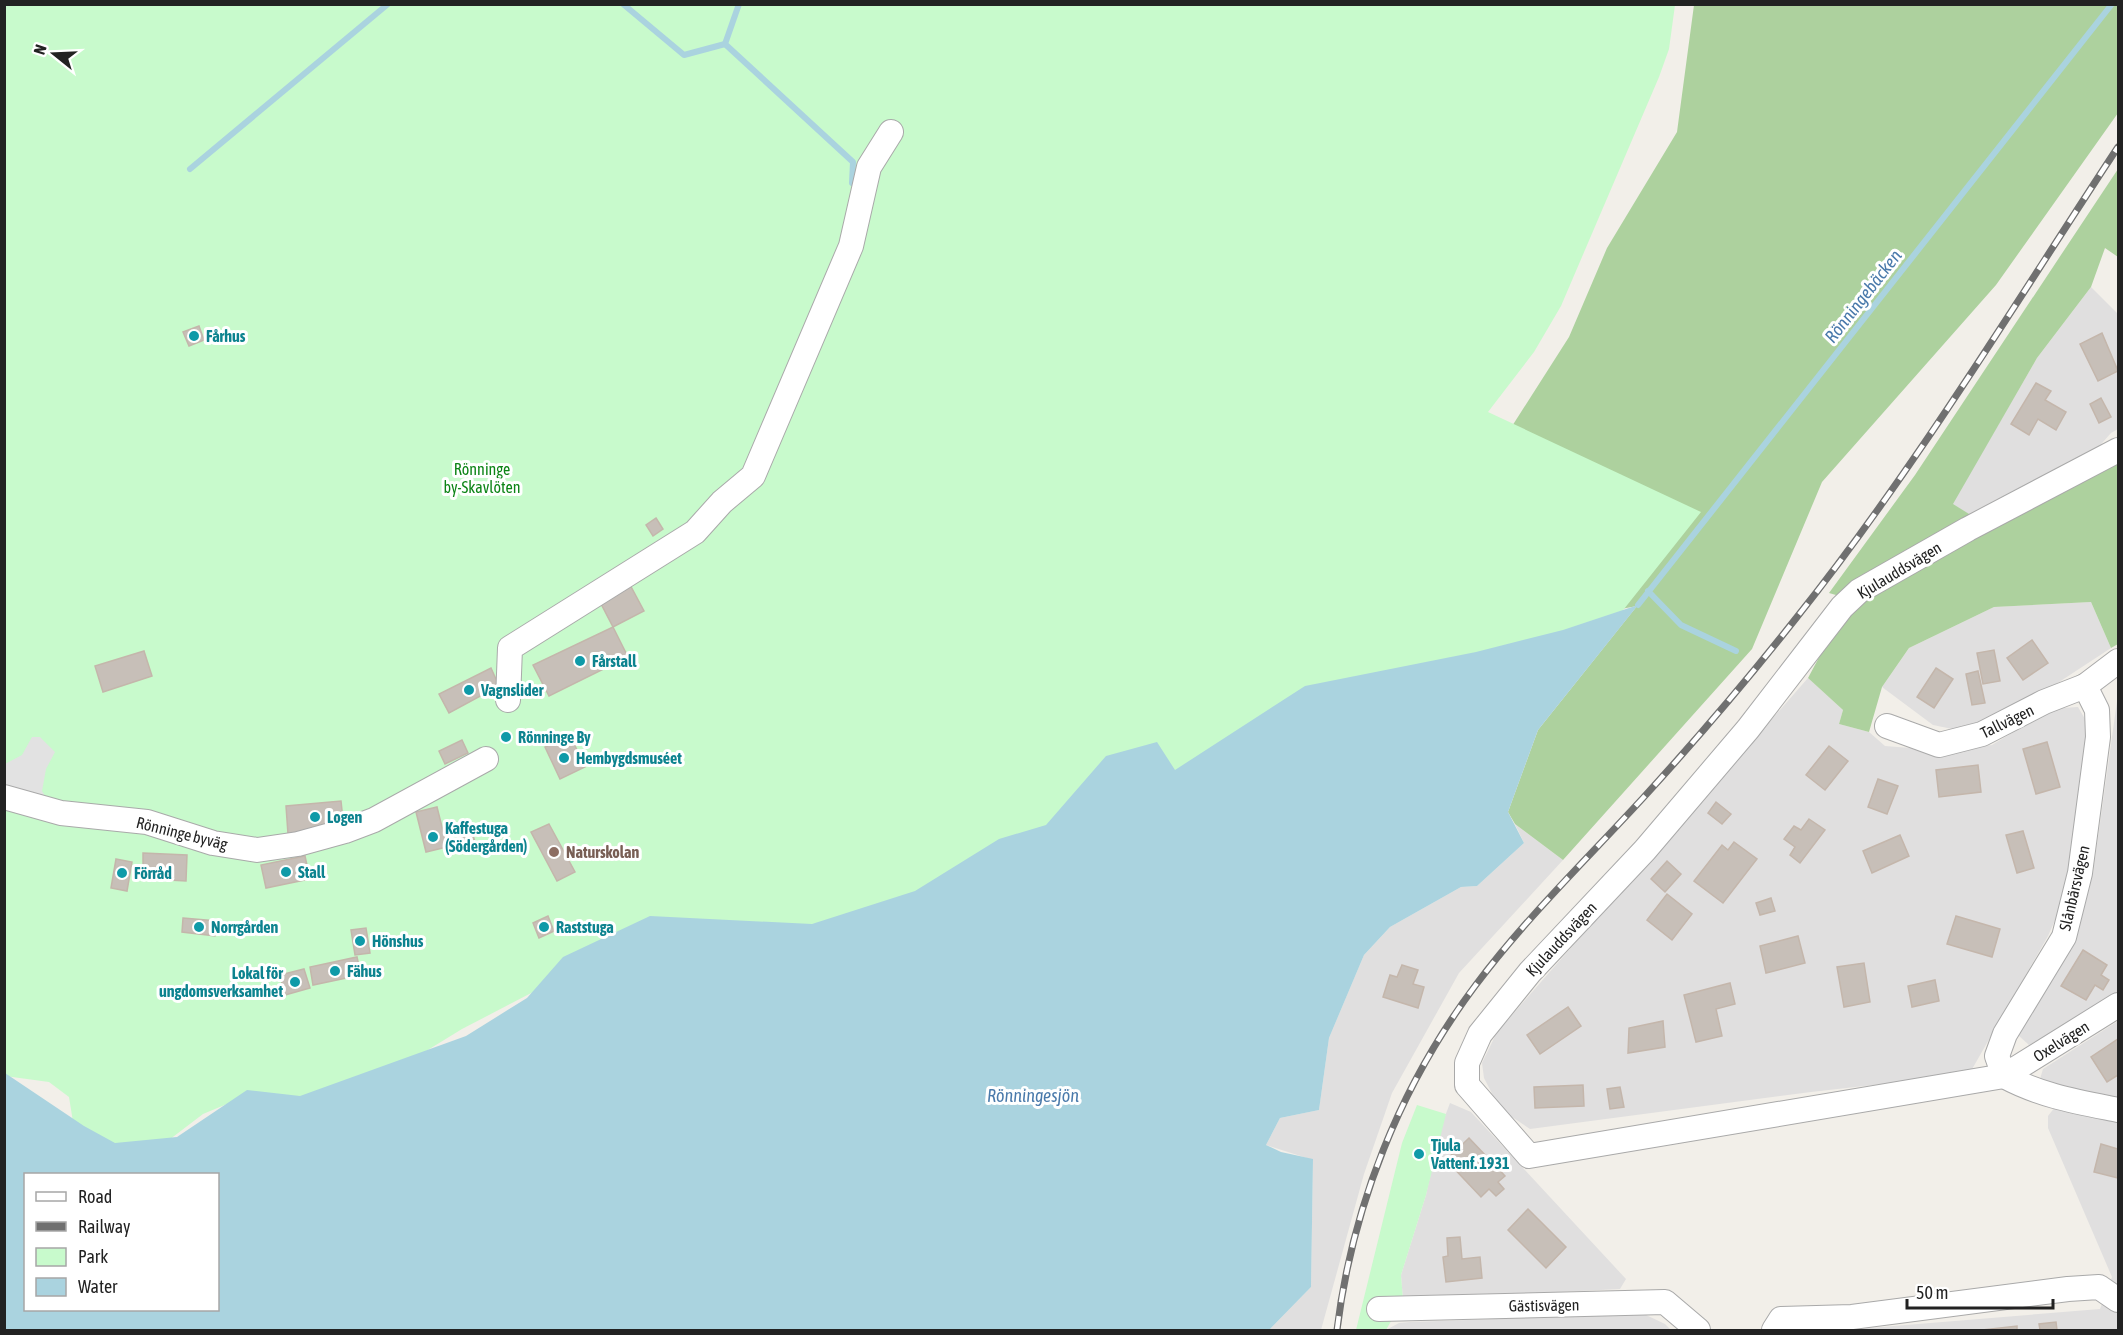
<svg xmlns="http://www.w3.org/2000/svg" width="2123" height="1335" font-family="'Asap Condensed',sans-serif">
<rect width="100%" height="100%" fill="#f2efe9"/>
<g fill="#e0dfdf">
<polygon points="2091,287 2118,314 2118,429 2111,433 2088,459 1974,517 1952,504 2037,358"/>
<polygon points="2091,602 2111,648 2001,720 1967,732 1933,725 1882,687 1909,648 1994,607"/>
<polygon points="1808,678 1843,710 1839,724 1869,732 1885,746 1948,751 1992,745 2035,719 2061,708 2078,707 2085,719 2089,746 2067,893 2048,936 1971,1071 1953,1076 1811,1092 1530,1129 1500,1109 1484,1078 1482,1063 1497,1032"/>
<polygon points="2118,694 2118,996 2029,1045 2018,1035 2077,929 2093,873"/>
<polygon points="1515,824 1563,860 1459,973 1392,1093 1364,1174 1321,1330 1269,1330 1311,1287 1313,1160 1266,1145 1280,1118 1319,1110 1329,1038 1364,955 1390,927 1461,887 1477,886 1524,843"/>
<polygon points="2118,1021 2118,1099 2061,1090 2040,1079 2043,1069"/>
<polygon points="1450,1103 1471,1112 1626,1279 1620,1289 1403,1300 1401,1275 1426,1195 1441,1127"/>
<polygon points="2055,1107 2118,1120 2118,1330 1845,1330 2100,1309 2112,1277 2048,1128 2048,1116"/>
<polygon points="1644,1314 1665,1324 1671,1330 1386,1330 1399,1323 1410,1322"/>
</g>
<g fill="#add19e">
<polygon points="1694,5 2118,5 2118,113 1996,285 1822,482 1752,649 1563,860 1515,824 1508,812 1538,730 1637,606 1311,667 1500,445 1569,337 1607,248 1677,132"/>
<polygon points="2118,169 2118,257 2105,248 2091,287 2037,358 1953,504 1974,517 1843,597 1829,593 1915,475"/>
<polygon points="2118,457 2118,644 2111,648 2091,602 1994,607 1909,648 1882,687 1869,732 1839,724 1843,710 1808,678 1839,620 1854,604"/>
</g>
<g fill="#c8facc">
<polygon points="4,5 1675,5 1669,49 1659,77 1561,306 1534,352 1488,412 1701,512 1601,638 1055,823 900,920 613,933 605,937 577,964 539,989 462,1029 418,1056 354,1077 336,1092 298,1107 227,1104 203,1114 165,1143 102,1148 74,1128 69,1097 49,1082 5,1076"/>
<polygon points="1417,1105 1446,1114 1426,1195 1401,1275 1403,1300 1386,1330 1356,1330 1402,1143"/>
</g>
<polygon fill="#e2e2e2" points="32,737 40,737 55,752 46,769 42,791 48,801 5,808 5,764 22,755"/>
<path fill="#aad3df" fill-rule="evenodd" d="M1638 605 1538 730 1508 812 1524 843 1477 886 1461 887 1390 927 1364 955 1329 1038 1319 1110 1280 1118 1266 1145 1281 1152 1313 1159 1311 1287 1269 1330H5V1073L84 1126 115 1143 177 1137 247 1090 300 1096 466 1036 527 998 563 957 650 916 812 924 915 891 999 839 1046 825 1106 756 1157 742 1175 770 1305 686 1476 652 1563 630ZM26 1174H218V1310H26Z"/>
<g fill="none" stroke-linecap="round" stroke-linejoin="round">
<g stroke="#aad3df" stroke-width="6">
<polyline points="623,4 684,55 725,44"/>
<polyline points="739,4 725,44 853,162 852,183"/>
<polyline points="190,169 388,4"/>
<polyline points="1648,591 1681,625 1736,651"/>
<polyline points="1638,605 2112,4"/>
</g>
</g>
<g fill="#c7bfb8" stroke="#c4b6ab" stroke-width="1.5">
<polygon points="199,326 204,340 189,346 183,332"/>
<polygon points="2102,333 2118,371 2098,381 2080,344"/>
<polygon points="2036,383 2051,391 2045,400 2066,412 2056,430 2038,419 2029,435 2011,424"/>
<polygon points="2101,398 2111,417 2099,423 2090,404"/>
<polygon points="656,518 663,529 653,536 646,525"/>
<polygon points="628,581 644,611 613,627 597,596"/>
<polygon points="613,627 628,657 549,696 533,665"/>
<polygon points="2032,640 2048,663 2023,680 2007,658"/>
<polygon points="1994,650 2000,681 1983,684 1977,653"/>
<polygon points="144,651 152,676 103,692 95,666"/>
<polygon points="491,668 499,686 449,713 439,694"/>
<polygon points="1936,668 1953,679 1934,708 1917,697"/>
<polygon points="1978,671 1985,703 1972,705 1966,674"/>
<polygon points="570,735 585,767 560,779 545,747"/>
<polygon points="462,740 468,753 445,764 439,751"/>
<polygon points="2047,742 2060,787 2036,794 2023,749"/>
<polygon points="1829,746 1848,761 1825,790 1806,775"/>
<polygon points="1978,765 1981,792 1939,797 1936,770"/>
<polygon points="1878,779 1898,786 1887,814 1868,807"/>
<polygon points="341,801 344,829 288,834 286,806"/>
<polygon points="1716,802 1731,814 1722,824 1708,813"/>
<polygon points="437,807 447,847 426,852 416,812"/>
<polygon points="1809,819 1825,830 1800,863 1790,855 1795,847 1784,839 1794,826 1801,830"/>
<polygon points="549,824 575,872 557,881 531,832"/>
<polygon points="471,829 476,845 461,849 456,833"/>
<polygon points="2023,831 2034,868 2017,873 2006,835"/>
<polygon points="1900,835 1909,856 1872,873 1863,851"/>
<polygon points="1734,842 1757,859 1723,903 1694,881 1722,845 1728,850"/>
<polygon points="143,853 187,855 186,881 169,880 169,872 143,870"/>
<polygon points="305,856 310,879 266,888 261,865"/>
<polygon points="116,859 132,862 127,891 111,888"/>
<polygon points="1667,861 1681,874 1665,892 1651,879"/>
<polygon points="1667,894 1692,914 1672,940 1647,920"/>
<polygon points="1771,898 1775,911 1760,915 1756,903"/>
<polygon points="548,916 554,931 539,938 533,923"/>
<polygon points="1956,916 2000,929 1992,957 1947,944"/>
<polygon points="183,918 217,921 215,936 182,932"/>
<polygon points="366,928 370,953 355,955 351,930"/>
<polygon points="1798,936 1805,963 1766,973 1760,946"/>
<polygon points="2083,950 2107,965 2101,975 2109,980 2103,990 2095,985 2086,1000 2061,986"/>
<polygon points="357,957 361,975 313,985 310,967"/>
<polygon points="1864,963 1870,1002 1844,1007 1837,967"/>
<polygon points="1402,965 1418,970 1413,984 1424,987 1418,1008 1383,997 1390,975 1397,977"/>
<polygon points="304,969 310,988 285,995 280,975"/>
<polygon points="1935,980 1939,1001 1912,1007 1908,986"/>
<polygon points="1730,983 1735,1004 1716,1009 1722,1036 1696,1042 1684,995"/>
<polygon points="1568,1007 1581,1026 1540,1054 1527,1035"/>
<polygon points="1663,1021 1665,1047 1628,1053 1629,1028"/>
<polygon points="2118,1039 2118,1075 2107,1082 2091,1057"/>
<polygon points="1583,1085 1584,1106 1535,1108 1534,1087"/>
<polygon points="1620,1087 1624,1107 1610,1109 1607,1089"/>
<polygon points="1469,1138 1505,1176 1498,1182 1504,1189 1496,1196 1489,1189 1481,1197 1446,1160"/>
<polygon points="2101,1144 2118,1149 2118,1178 2094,1172"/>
<polygon points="1528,1209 1566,1247 1546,1268 1508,1230"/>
<polygon points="1460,1237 1462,1259 1480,1257 1482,1278 1446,1282 1443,1257 1448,1256 1447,1238"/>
<polygon points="2056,1322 2057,1330 2040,1330 2039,1324"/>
<polygon points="2017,1326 2017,1330 1982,1330"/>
</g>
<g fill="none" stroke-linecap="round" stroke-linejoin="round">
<g stroke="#a9a9a9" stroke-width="26">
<g id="minor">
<polyline points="2118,450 1968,529 1859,591 1842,607 1748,729 1645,850 1530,972 1480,1034 1467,1063 1467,1085 1529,1156 2004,1076 2118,1005"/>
<polyline points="508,700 510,648 695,532 722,502 753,476 851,246 869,167 891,132"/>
<polyline points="1887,726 1939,745 1982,734 2044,702 2085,686 2118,661"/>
<polyline points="4,797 61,813 147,822 213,843 257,850 298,844 345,831 374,820 486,759"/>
<polyline points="2004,1076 1997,1056 2005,1034 2064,937 2080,873 2098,737 2097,710 2085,686"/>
<path d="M2004 1076C2041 1096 2078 1102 2118 1110"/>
<polyline points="1379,1309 1665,1302 1698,1330"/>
<polyline points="1774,1330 1781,1319 1852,1317 2068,1289 2099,1287 2118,1300"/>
</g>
</g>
<use href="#minor" stroke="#fff" stroke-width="24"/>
<g stroke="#707070" stroke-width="7">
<path id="rail" d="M1337 1330C1352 1207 1400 1086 1475 986 1525 919 1586 860 1643 798 1696 740 1748 679 1797 617 1915 469 2014 305 2118 147"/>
</g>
<use href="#rail" stroke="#fff" stroke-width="4.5" stroke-dasharray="14" stroke-linecap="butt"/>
</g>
<g fill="#0f9aa8" stroke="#fff" stroke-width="2">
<circle cx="194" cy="336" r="6"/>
<circle cx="580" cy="661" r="6"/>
<circle cx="469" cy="690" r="6"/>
<circle cx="506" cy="737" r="6"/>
<circle cx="564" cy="758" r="6"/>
<circle cx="315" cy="817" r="6"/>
<circle cx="433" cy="837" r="6"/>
<circle cx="286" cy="872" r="6"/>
<circle cx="122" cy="873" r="6"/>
<circle cx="199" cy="927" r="6"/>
<circle cx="544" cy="927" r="6"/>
<circle cx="360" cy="941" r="6"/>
<circle cx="335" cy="971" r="6"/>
<circle cx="295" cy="982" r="6"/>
<circle cx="1419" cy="1154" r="6"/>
</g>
<circle fill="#8d6e63" stroke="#fff" stroke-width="2" cx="554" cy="852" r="6"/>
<g text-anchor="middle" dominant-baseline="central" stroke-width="6" stroke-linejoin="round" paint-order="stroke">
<g font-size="16" font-weight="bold" fill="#0d838f" stroke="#fff" text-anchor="start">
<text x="206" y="336">Fårhus</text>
<text x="592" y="661">Fårstall</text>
<text x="481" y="690">Vagnslider</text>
<text x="518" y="737">Rönninge By</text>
<text x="576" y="758">Hembygdsmuséet</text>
<text x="327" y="817">Logen</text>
<text x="445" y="828">Kaffestuga<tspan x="445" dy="18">(Södergården)</tspan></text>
<text x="298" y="872">Stall</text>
<text x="134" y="873">Förråd</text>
<text x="211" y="927">Norrgården</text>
<text x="556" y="927">Raststuga</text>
<text x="372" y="941">Hönshus</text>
<text x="347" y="971">Fähus</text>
<text x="283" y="973" text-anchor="end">Lokal för<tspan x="283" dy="18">ungdomsverksamhet</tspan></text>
<text x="1431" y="1145">Tjula<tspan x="1431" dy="18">Vattenf. 1931</tspan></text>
</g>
<g font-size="16" fill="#0c8416" stroke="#fff">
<text x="482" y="469">Rönninge<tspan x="482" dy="18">by-Skavlöten</tspan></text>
</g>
<g font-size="16" fill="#222" stroke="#fff">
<text transform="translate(1899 570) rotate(-31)">Kjulauddsvägen</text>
<text transform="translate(2007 721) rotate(-26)">Tallvägen</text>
<text transform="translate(182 833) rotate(14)">Rönninge byväg</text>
<text transform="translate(2074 888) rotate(-77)">Slånbärsvägen</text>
<text transform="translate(1561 939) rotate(-47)">Kjulauddsvägen</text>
<text transform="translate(2061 1041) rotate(-32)">Oxelvägen</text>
<text transform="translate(1544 1305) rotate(-1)">Gästisvägen</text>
</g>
<g font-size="16" font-weight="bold" fill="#785e54" stroke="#fff" text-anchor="start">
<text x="566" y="852">Naturskolan</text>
</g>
<g font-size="18" font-style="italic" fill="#4a7aab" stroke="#fff">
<text transform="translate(1863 296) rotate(-52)">Rönningebäcken</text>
<text x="1033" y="1095">Rönningesjön</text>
</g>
</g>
<rect width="2123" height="1335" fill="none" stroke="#222222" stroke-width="12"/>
<rect x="24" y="1173" width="195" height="138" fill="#ffffff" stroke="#a7a7a7" stroke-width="1.5"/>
<rect x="36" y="1192" width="30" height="9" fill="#ffffff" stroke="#a7a7a7" stroke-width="1.5"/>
<text x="78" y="1203" font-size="18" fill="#222222">Road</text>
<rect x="36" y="1222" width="30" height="9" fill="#707070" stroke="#a7a7a7" stroke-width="1.5"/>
<text x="78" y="1233" font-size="18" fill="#222222">Railway</text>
<rect x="36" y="1248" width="30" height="18" fill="#c8facc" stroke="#a7a7a7" stroke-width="1.5"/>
<text x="78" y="1263" font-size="18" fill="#222222">Park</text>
<rect x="36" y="1278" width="30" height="18" fill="#aad3df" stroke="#a7a7a7" stroke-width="1.5"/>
<text x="78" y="1293" font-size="18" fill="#222222">Water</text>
<g transform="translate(54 54) rotate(288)" stroke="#ffffff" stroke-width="4.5" paint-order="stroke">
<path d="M0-4.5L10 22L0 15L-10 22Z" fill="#222222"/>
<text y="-9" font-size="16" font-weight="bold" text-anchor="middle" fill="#222222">N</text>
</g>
<path d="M1907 1299v9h146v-9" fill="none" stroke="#222222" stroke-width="3"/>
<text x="1916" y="1299" font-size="18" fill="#222222" stroke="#ffffff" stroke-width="4.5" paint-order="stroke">50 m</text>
</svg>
